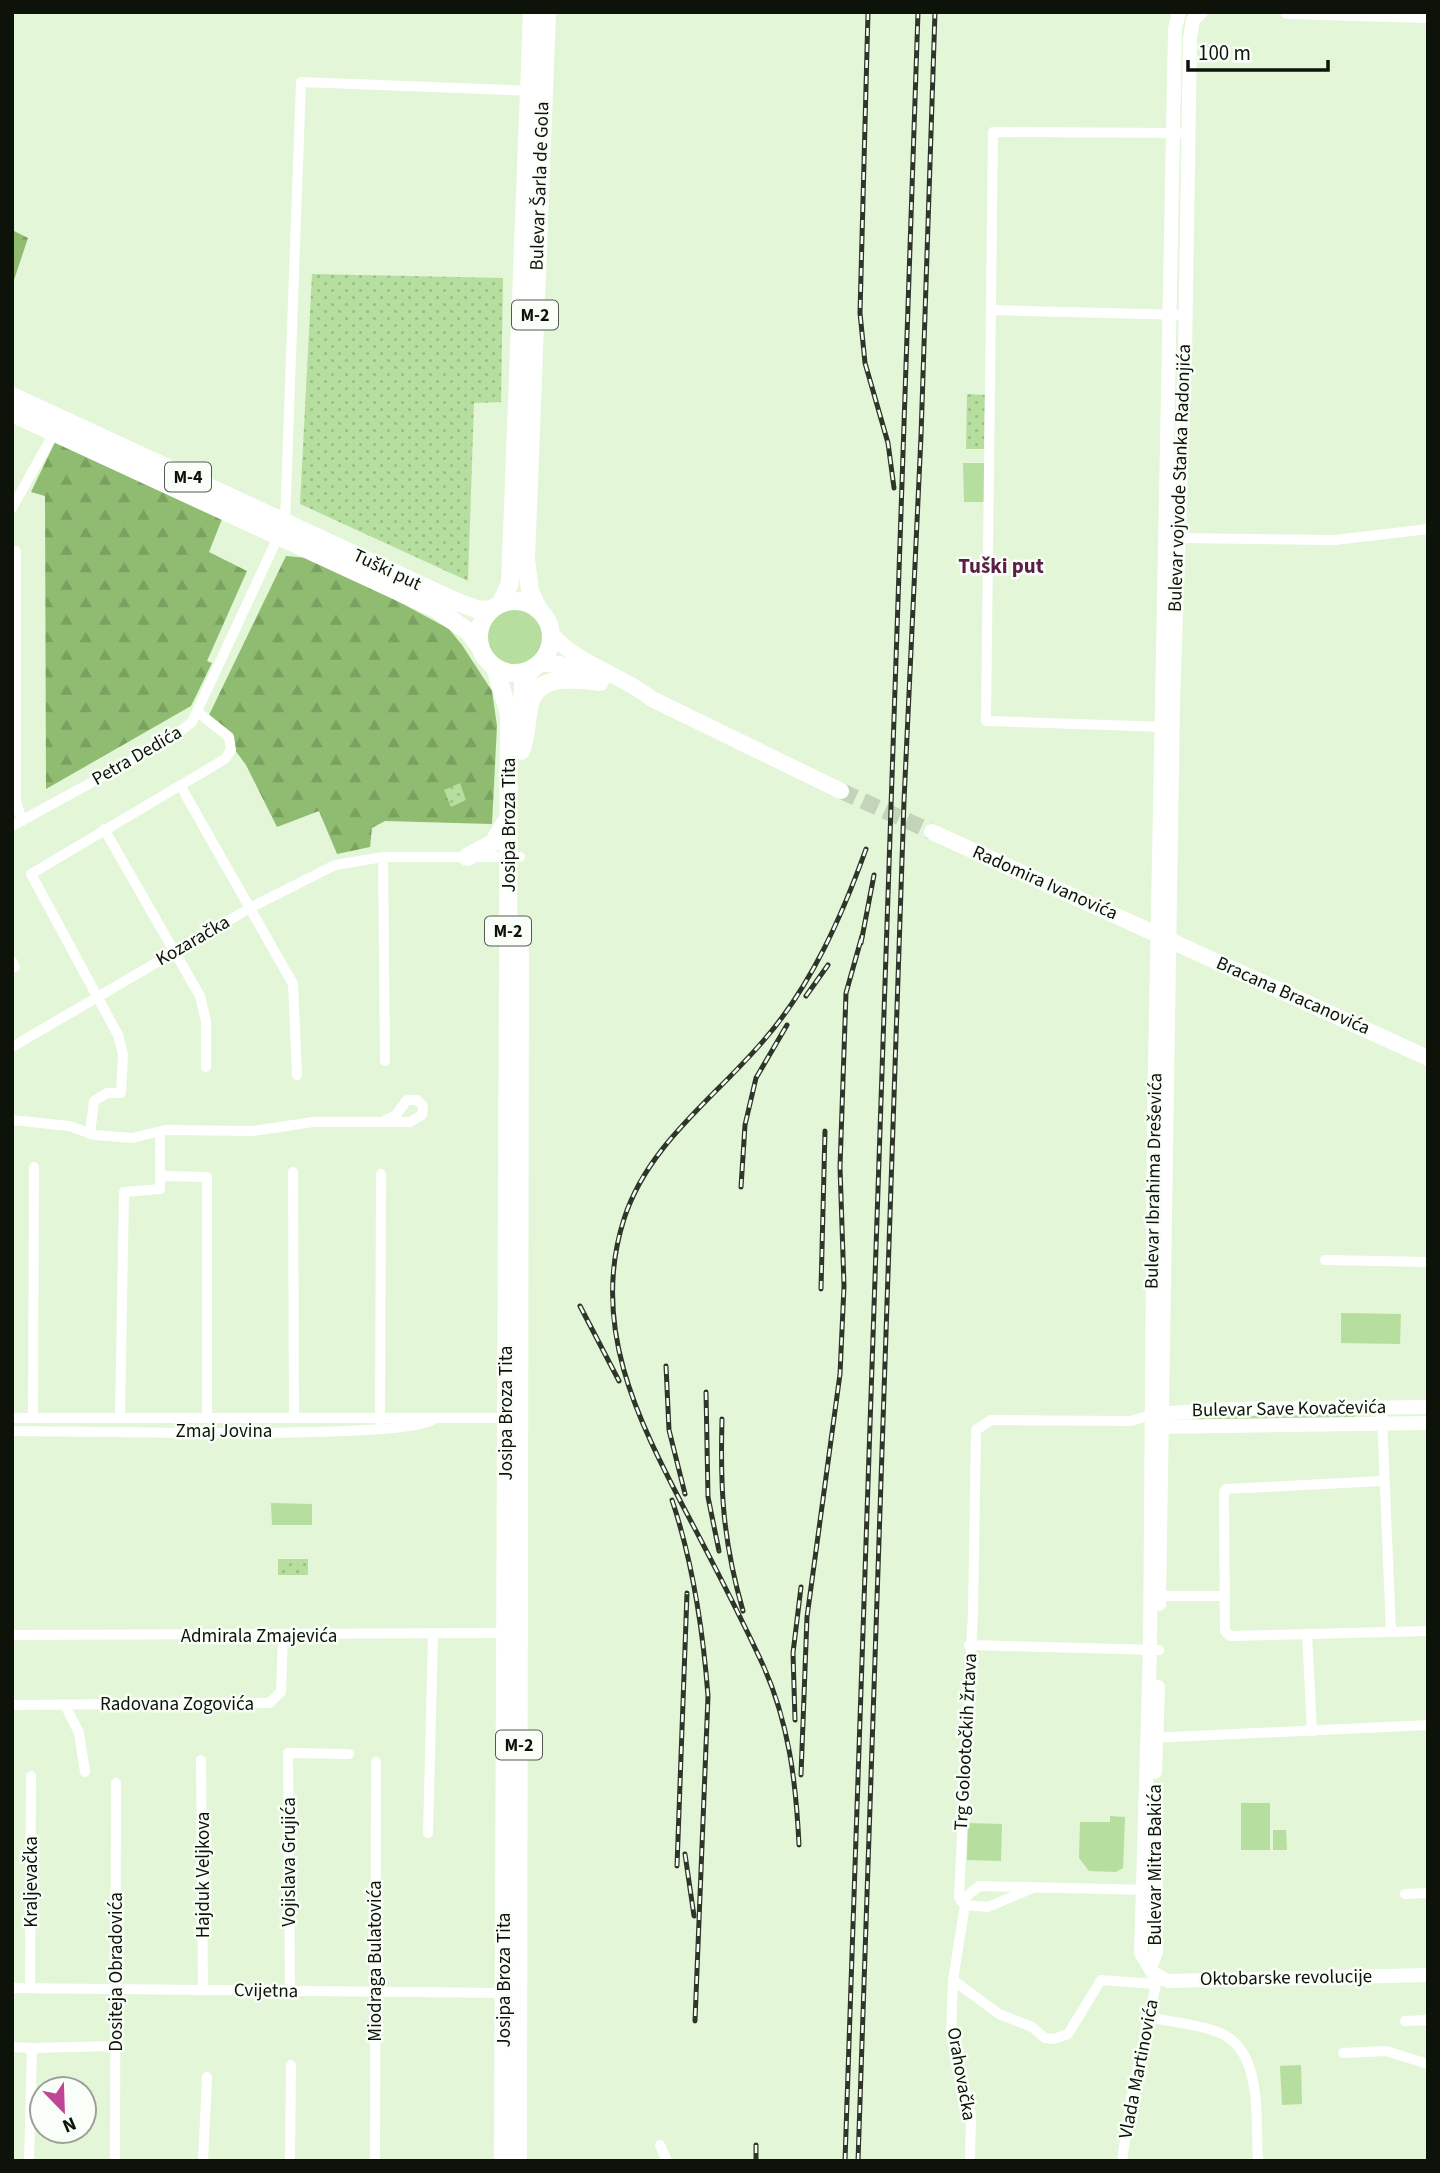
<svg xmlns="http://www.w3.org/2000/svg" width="1440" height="2173" font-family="'Source Sans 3',sans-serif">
<defs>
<pattern id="forest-firs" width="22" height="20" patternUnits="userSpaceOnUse" patternTransform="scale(1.75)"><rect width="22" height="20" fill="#8fbc71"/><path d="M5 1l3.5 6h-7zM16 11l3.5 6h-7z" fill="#7aa160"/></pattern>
<pattern id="park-dots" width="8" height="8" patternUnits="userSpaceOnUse" patternTransform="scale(1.75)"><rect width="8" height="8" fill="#b6de9e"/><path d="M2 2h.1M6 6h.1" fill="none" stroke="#9bbe87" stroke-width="1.8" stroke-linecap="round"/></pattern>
</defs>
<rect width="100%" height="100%" fill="#e3f6d8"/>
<g fill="#b6de9e">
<polygon points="963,463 986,463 986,502 964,502"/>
<circle cx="515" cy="637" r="29"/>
<polygon points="1341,1313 1401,1314 1400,1344 1341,1343"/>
<polygon points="1355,1412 1355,1418 1192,1420 1193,1416"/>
<polygon points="271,1503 312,1504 312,1525 272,1525"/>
<rect x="1241" y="1803" width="29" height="47"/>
<polygon points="1110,1816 1125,1817 1123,1868 1116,1872 1089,1871 1079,1858 1080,1822 1110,1822"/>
<polygon points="968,1823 1002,1824 1001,1861 967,1860"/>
<polygon points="1273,1830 1286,1830 1287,1850 1273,1850"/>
<polygon points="1301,2065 1302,2104 1282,2105 1280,2066"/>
</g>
<g fill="url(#forest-firs)">
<polygon points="12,230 28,238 12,286"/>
<polygon points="58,436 226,509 209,552 247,571 207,661 212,663 191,706 46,789 45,496 31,492"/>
<polygon points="286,556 308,558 370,586 449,629 462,645 492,691 497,726 492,824 385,821 372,828 370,847 337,854 319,811 277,827 246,765 209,715"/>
</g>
<g fill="url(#park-dots)">
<polygon points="312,274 503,278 501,402 474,403 468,581 300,504"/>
<polygon points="967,394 985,395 984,449 966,449"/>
<polygon points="460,783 466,800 451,807 444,790"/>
<rect x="278" y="1559" width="30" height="16"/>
</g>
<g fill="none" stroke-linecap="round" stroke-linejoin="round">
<polyline stroke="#c3d4b9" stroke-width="16" stroke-dasharray="16 8" stroke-linecap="butt" points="841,791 932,832"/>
<g stroke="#fff" stroke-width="10">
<polyline points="991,310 1185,315"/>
<polyline points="12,508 54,433"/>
<polyline points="285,522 301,82 533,91"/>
<polyline points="1178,538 1335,540 1428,529"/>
<polyline points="16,551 16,801 22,821"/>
<polyline points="1167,727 986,721 993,132 1179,133"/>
<polyline points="180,785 293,984 297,1075"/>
<polyline points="12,826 169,740 192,722 278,537"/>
<polyline points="104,829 200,996 206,1021 206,1067"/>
<polyline points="383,857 385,1061"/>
<polyline points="12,961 15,967"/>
<polyline points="12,1047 250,908 335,865 383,857 520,857"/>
<polyline points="12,1120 69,1126 95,1135 132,1138 165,1130 253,1131 313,1122 410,1122 422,1115 423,1106 417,1100 407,1100 396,1115 384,1121"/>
<polyline points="90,1134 94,1101 107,1093 121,1093 123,1054 118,1035 31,874 225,759 231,750 229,737 199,713"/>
<polyline points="293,1172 294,1418"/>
<polyline points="160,1176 207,1177 207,1418"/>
<polyline points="1325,1260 1428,1262"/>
<polyline points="1382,1416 1391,1632"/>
<polyline points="12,1418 510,1418"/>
<polyline points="33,1418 34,1167"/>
<polyline points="120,1418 124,1192 160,1189 160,1132"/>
<polyline points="380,1423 381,1174"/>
<path d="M12 1431C69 1431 406 1440 432 1420"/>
<polyline points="1383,1481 1226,1489 1224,1492 1225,1631 1230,1636 1428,1631"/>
<polyline points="1153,1596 1224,1596"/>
<polyline points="12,1635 505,1633"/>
<polyline points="1307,1635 1312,1731"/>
<polyline points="969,1645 1159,1650"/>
<polyline points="12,1705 269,1703 281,1692 283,1636"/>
<polyline points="65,1705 79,1733 85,1772"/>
<polyline points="1150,1738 1428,1725"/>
<polyline points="201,1760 203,1990"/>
<polyline points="428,1833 433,1635"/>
<polyline points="1033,1888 988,1907 965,1905 959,1897 973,1611 976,1430 991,1420 1131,1421 1150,1415"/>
<polyline points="1405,1894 1428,1893"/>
<polyline points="961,1901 979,1886 1148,1890"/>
<polyline points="965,1905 953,1980 951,2033 971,2114 970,2161"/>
<polyline points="953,1980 999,2014 1032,2027 1045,2038 1054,2039 1068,2034 1101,1980 1155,1984"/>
<polyline points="12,1988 506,1993"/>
<polyline points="30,1988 31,1776"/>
<polyline points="290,1991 288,1753 349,1754"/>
<path d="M1148 2017C1171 2022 1197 2024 1218 2032 1264 2049 1255 2120 1258 2161"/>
<polyline points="1405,2021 1428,2020"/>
<polyline points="12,2047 32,2048"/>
<polyline points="1343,2053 1386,2051 1428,2064"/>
<polyline points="660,2145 667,2161"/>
<polyline points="29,2161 32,2048 115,2046"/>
<polyline points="115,2161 116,1783"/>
<polyline points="203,2161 207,2077"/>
<polyline points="290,2161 291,2065"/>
<polyline points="375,2161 376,1762"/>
<polyline points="1122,2161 1131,2099 1157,1980"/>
</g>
<g stroke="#fff" stroke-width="14">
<polyline points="1179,12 1175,29 1154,1119 1150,1649 1141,1953 1153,1973 1168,1981 1428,1975"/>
<polyline points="1287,12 1428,16"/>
<polyline points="1156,1414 1230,1409 1428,1407"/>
<polyline points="1155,1427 1428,1423"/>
<polyline points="1159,1604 1173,702 1185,353 1190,38 1193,20 1201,12"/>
<polyline points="1155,1772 1158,1687"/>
<polyline points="1150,1968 1156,1952 1155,1796"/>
</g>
<g stroke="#fff" stroke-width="16">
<path d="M551 633C578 666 620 673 652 699L841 791"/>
<polyline points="540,664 560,664 594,679"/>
<polyline points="932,832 1428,1058"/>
</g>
<g stroke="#fff" stroke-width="18">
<polyline points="12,396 457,602 479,610 492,609"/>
<polyline points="12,413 436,609 469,632 479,646"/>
<circle cx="515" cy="637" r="36"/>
<polyline points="501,603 510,583 532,12"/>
<polyline points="538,609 530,591 526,560 547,12"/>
<polyline points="495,668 509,714 503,2161"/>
<polyline points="521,734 523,683 531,670"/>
<path d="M521 751C527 737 526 724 529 709 535 672 573 679 600 682"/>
<polyline points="467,857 493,843 507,820"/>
<polyline points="518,2161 520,930"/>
</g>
<g stroke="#2e3628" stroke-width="5">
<g id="rail">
<polyline points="868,12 860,313 865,363 888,443 894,488"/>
<polyline points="861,943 874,875"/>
<polyline points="806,996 828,965"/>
<polyline points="741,1187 745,1125 756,1078 787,1025"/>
<polyline points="821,1289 825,1131"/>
<polyline points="580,1306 619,1381"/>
<polyline points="666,1366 669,1430 685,1494"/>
<polyline points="706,1392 708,1497 719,1551"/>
<path d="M722 1419C720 1491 723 1541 743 1611"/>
<path d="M672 1500C693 1563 703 1630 708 1696L695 2021"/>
<polyline points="795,1720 793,1653 801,1587"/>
<polyline points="801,1775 807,1617 840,1374 844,1286 840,1167 846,993 862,936"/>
<path d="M799 1845C796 1782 789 1723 763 1665 739 1613 712 1561 685 1510 637 1418 590 1325 624 1219 648 1144 715 1098 764 1040 811 986 842 916 866 849"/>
<polyline points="685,1854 694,1916"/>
<polyline points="677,1866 687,1593"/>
<polyline points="756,2145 756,2161"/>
<polyline points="845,2161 918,12"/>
<polyline points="858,2161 904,801 921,436 935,12"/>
</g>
</g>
<use href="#rail" stroke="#fafef8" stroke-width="2.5" stroke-dasharray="8" stroke-linecap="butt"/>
</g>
<g text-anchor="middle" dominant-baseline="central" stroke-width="5" stroke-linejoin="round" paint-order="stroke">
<g fill="#fafef8" stroke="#545a51" stroke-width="2">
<rect x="512" y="300.5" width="46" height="29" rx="5"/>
<rect x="165" y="462.5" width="46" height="29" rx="5"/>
<rect x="485" y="916.5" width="46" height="29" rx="5"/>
<rect x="496" y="1730.5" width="46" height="29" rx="5"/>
</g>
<g font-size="18" font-weight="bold" fill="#0d1309">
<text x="535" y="315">M-2</text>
<text x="188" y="477">M-4</text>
<text x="508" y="931">M-2</text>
<text x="519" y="1745">M-2</text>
</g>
<g font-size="19" fill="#0d1309" stroke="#fafef8">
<text transform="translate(540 186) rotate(-88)">Bulevar Šarla de Gola</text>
<text transform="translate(1180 478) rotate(-88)">Bulevar vojvode Stanka Radonjića</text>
<text transform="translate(387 570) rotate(25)">Tuški put</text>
<text transform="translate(137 756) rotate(-30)">Petra Dedića</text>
<text transform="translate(509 825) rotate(-90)">Josipa Broza Tita</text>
<text transform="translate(1045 883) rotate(24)">Radomira Ivanovića</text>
<text transform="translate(193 941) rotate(-30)">Kozaračka</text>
<text transform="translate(1293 996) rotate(24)">Bracana Bracanovića</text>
<text transform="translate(1154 1181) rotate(-89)">Bulevar Ibrahima Dreševića</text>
<text transform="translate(1289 1409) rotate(-1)">Bulevar Save Kovačevića</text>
<text transform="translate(506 1413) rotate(-90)">Josipa Broza Tita</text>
<text x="224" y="1431">Zmaj Jovina</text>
<text x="259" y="1636">Admirala Zmajevića</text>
<text x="177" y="1704">Radovana Zogovića</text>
<text transform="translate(966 1742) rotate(-87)">Trg Golootočkih žrtava</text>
<text transform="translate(289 1862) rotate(-90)">Vojislava Grujića</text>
<text transform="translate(1155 1865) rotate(-90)">Bulevar Mitra Bakića</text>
<text transform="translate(203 1875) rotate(-90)">Hajduk Veljkova</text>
<text transform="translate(31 1882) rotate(-90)">Kraljevačka</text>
<text transform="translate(375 1961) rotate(-90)">Miodraga Bulatovića</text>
<text transform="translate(116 1972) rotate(-90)">Dositeja Obradovića</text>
<text transform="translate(1286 1978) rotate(-1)">Oktobarske revolucije</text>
<text transform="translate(504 1980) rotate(-90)">Josipa Broza Tita</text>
<text transform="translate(266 1991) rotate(1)">Cvijetna</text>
<text transform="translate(1139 2069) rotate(-79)">Vlada Martinovića</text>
<text transform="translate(961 2074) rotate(80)">Orahovačka</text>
</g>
<g font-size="21" font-weight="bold" fill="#5a1f45" stroke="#fafef8">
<text x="1001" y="566">Tuški put</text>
</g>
</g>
<rect width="1440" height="2173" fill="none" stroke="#0d1309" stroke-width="28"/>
<g transform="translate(63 2110) rotate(157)"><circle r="33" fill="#fafef8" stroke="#9ba098" stroke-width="2"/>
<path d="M0-5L12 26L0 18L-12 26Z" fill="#c04596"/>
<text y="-10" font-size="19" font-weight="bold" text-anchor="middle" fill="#0d1309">N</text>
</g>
<path d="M1188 60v10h140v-10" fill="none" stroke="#0d1309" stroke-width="3.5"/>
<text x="1198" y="60" font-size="21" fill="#0d1309" stroke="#fafef8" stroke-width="5" paint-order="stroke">100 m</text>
</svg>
